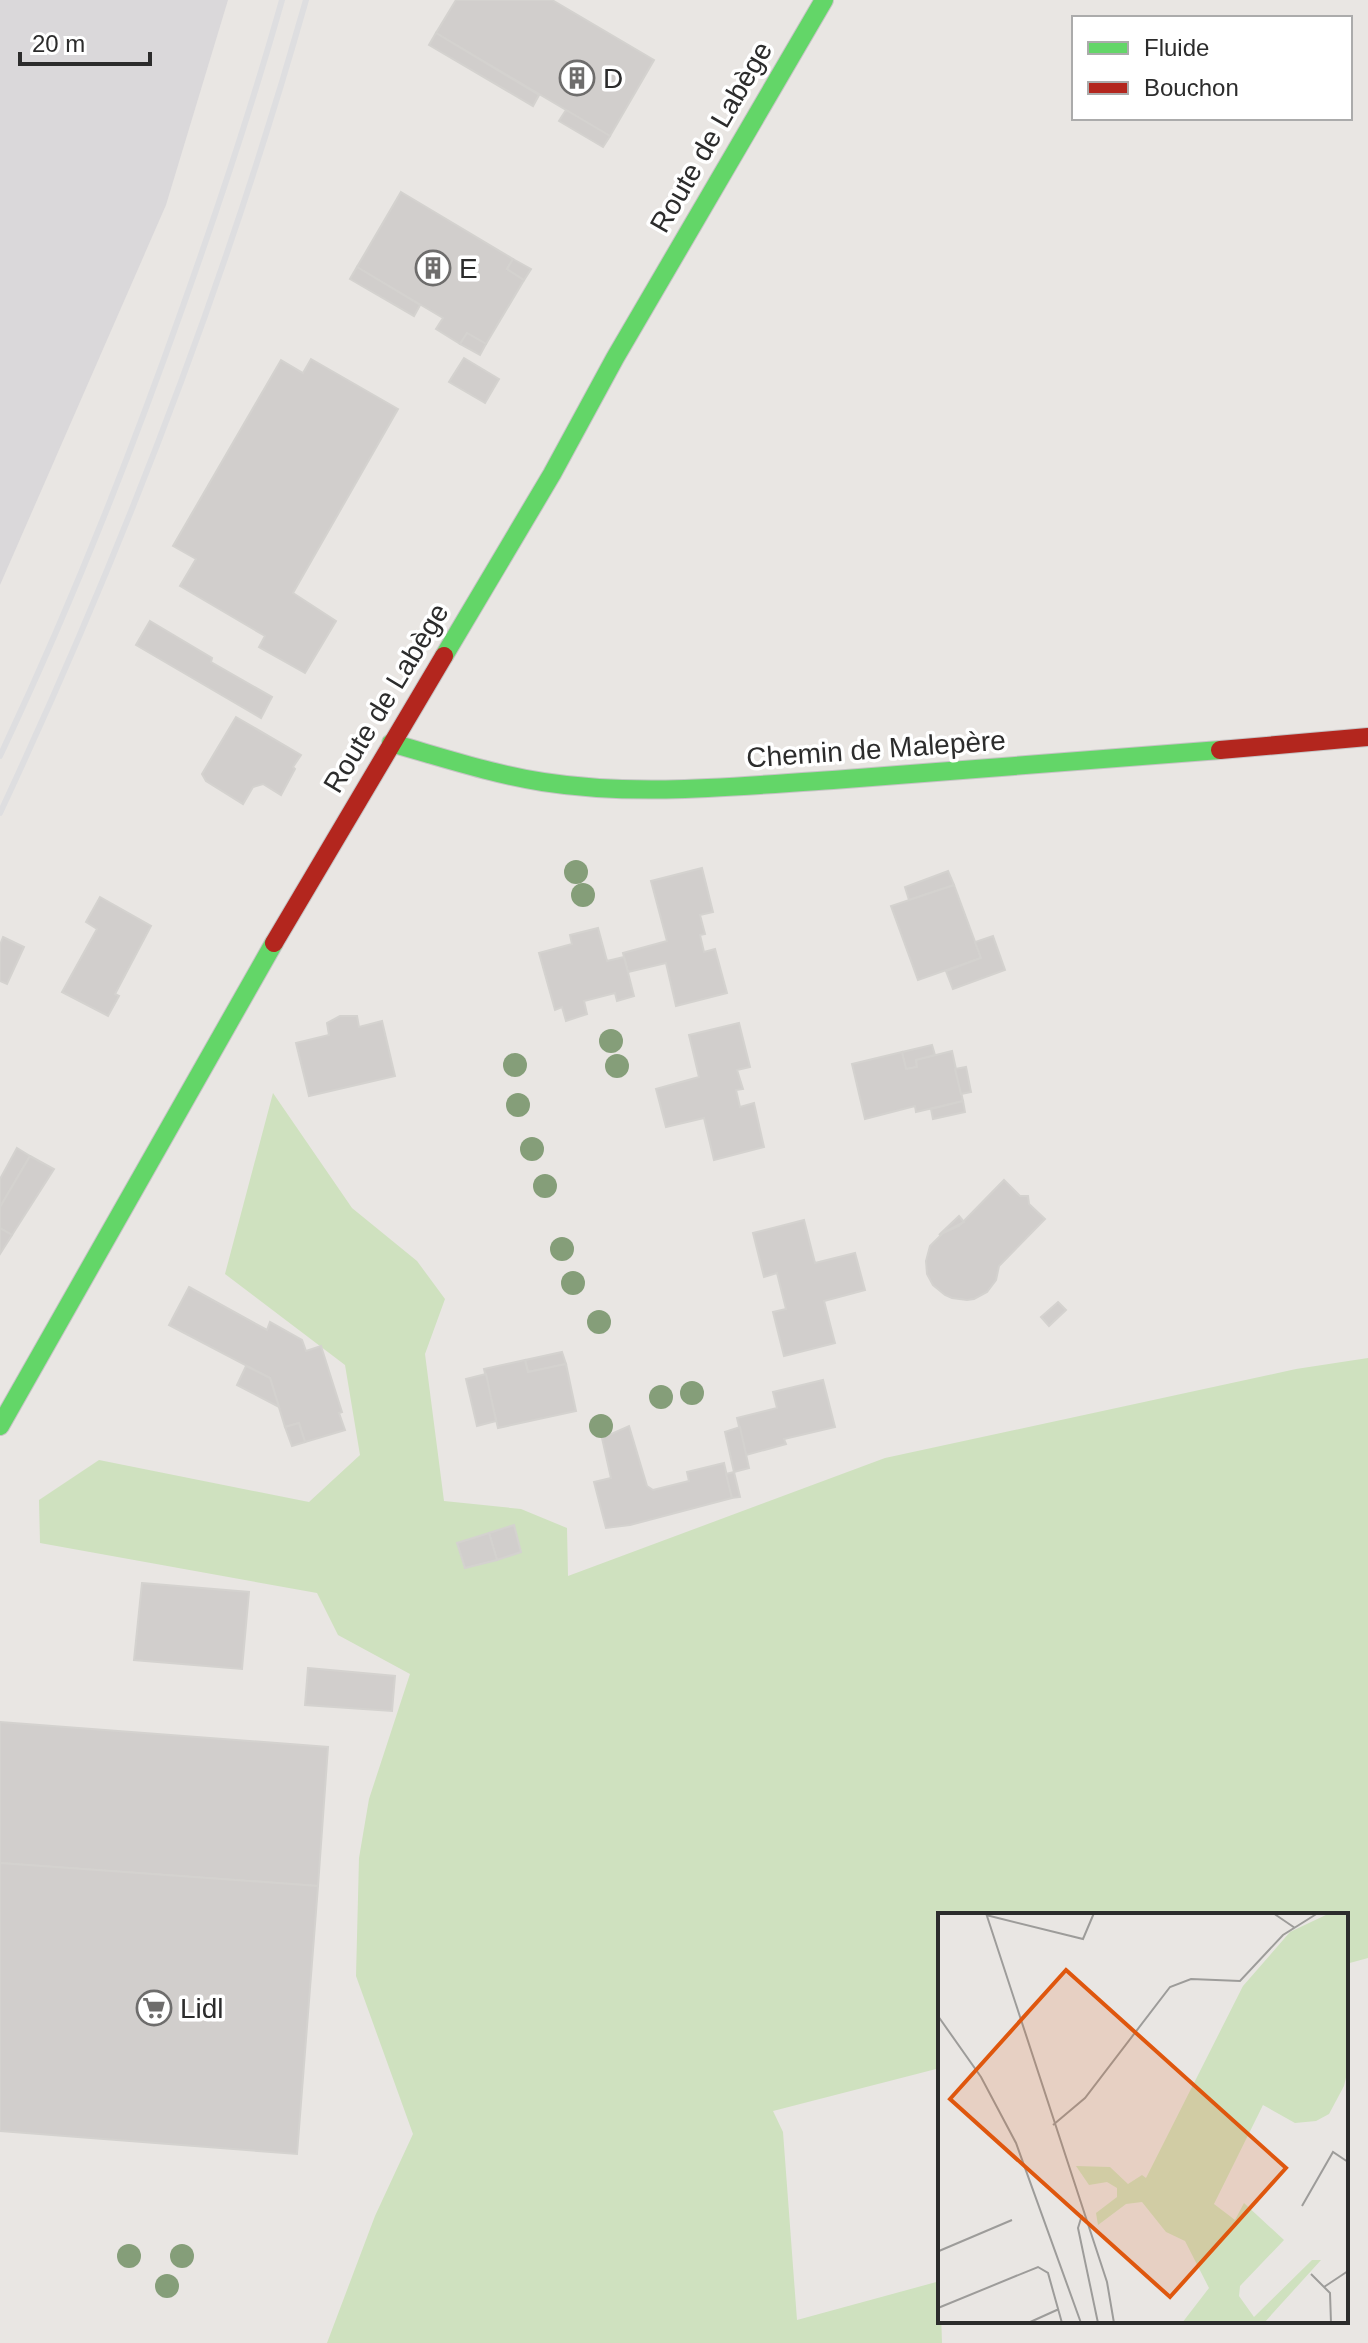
<svg xmlns="http://www.w3.org/2000/svg" width="1368" height="2343" font-family="Arial,sans-serif">
<rect width="100%" height="100%" fill="#e9e6e3"/>
<polygon fill="#dad8da" points="0,0 228,0 166,205 0,585"/>
<polygon fill="#cfe1bf" points="273,1093 352,1208 417,1261 445,1299 425,1354 444,1501 521,1509 567,1528 568,1576 885,1458 1296,1369 1368,1358 1368,1958 1346,1964 1346,1915 940,1915 940,2068 773,2111 783,2132 797,2320 940,2281 942,2343 327,2343 375,2216 413,2134 356,1976 359,1858 369,1799 410,1674 338,1635 317,1593 40,1543 39,1500 99,1460 309,1502 360,1455 345,1365 225,1274"/>
<g fill="#d1cecc" stroke="#d4d2cf" stroke-width="2">
<polygon points="456,0 552,0 654,60 610,136 436,33"/>
<polygon points="436,33 539,95 533,106 429,45"/>
<polygon points="566,110 610,136 603,147 559,121"/>
<polygon points="401,192 513,259 507,269 524,280 486,344 467,333 460,344 436,329 443,318 357,267"/>
<polygon points="513,259 531,269 524,280 507,269"/>
<polygon points="357,267 420,305 414,316 350,279"/>
<polygon points="467,333 486,344 480,355 460,344"/>
<polygon points="464,358 499,379 485,403 449,382"/>
<polygon points="311,359 398,409 293,593 336,621 305,673 259,647 265,636 180,586 196,559 173,546 281,360 303,373"/>
<polygon points="150,621 212,658 211,662 272,697 261,718 136,645"/>
<polygon points="236,717 301,755 293,767 295,769 281,795 263,784 253,787 243,804 206,781 202,774"/>
<polygon points="702,868 713,912 700,915 705,934 700,935 704,952 715,949 727,993 676,1006 666,963 628,972 623,953 667,941 651,881"/>
<polygon points="948,871 954,885 909,900 905,887"/>
<polygon points="954,885 981,958 918,980 891,906"/>
<polygon points="100,897 151,926 115,994 119,996 108,1016 62,992 97,929 86,922"/>
<polygon points="598,928 607,961 624,957 634,996 617,1001 615,993 584,1001 587,1014 566,1021 562,1007 555,1010 539,953 572,944 570,935"/>
<polygon points="993,936 1005,970 953,989 946,971 981,958 975,942"/>
<polygon points="3,937 24,947 7,984 0,981 0,945"/>
<polygon points="340,1016 357,1016 359,1027 382,1021 395,1076 309,1096 296,1043 329,1035 327,1023"/>
<polygon points="739,1023 750,1067 737,1070 743,1089 736,1090 740,1107 754,1103 764,1147 714,1160 704,1118 666,1127 656,1089 699,1077 689,1035"/>
<polygon points="932,1045 935,1055 916,1060 917,1067 906,1069 902,1052"/>
<polygon points="952,1051 963,1101 916,1112 915,1106 865,1119 852,1064 902,1052 906,1069 917,1067 916,1060"/>
<polygon points="966,1067 971,1092 961,1094 955,1069"/>
<polygon points="963,1101 965,1112 933,1119 931,1109"/>
<polygon points="17,1148 30,1156 0,1207 0,1179"/>
<polygon points="30,1156 54,1169 12,1235 0,1228 0,1207"/>
<polygon points="1004,1180 1020,1196 1028,1196 1029,1204 1045,1219 999,1266 996,1280 987,1292 974,1299 967,1300 952,1298 945,1295 933,1285 927,1274 926,1261 930,1246 943,1233 959,1226"/>
<polygon points="959,1216 964,1222 939,1235"/>
<polygon points="804,1220 815,1263 855,1253 865,1290 824,1301 835,1343 784,1356 773,1312 786,1309 777,1273 764,1277 753,1233"/>
<polygon points="0,1228 12,1235 0,1254"/>
<polygon points="189,1287 267,1330 270,1322 302,1340 306,1351 321,1346 342,1412 339,1413 345,1430 305,1442 299,1423 285,1427 270,1378 169,1325"/>
<polygon points="1058,1302 1066,1310 1049,1326 1041,1317"/>
<polygon points="562,1352 566,1364 528,1372 525,1360"/>
<polygon points="525,1360 528,1372 566,1364 576,1411 498,1428 484,1369"/>
<polygon points="246,1366 270,1378 279,1407 237,1385"/>
<polygon points="486,1374 496,1421 477,1426 466,1379"/>
<polygon points="823,1380 835,1427 784,1439 786,1444 746,1455 737,1418 777,1408 773,1392"/>
<polygon points="299,1423 305,1442 292,1446 285,1427"/>
<polygon points="629,1426 647,1486 653,1490 689,1481 687,1472 724,1463 732,1498 630,1525 606,1528 594,1482 611,1478 602,1438"/>
<polygon points="740,1427 749,1468 734,1472 725,1432"/>
<polygon points="734,1472 740,1497 732,1498 726,1474"/>
<polygon points="514,1525 521,1552 497,1560 489,1533"/>
<polygon points="489,1533 497,1560 465,1568 457,1543"/>
<polygon points="142,1583 249,1592 242,1669 134,1660"/>
<polygon points="308,1668 395,1676 392,1711 305,1705"/>
<polygon points="0,1722 328,1747 318,1886 0,1863"/>
<polygon points="0,1863 318,1886 297,2154 0,2131"/>
</g>
<g fill="none" stroke-linecap="round" stroke-linejoin="round">
<g stroke="#c6c4c5" stroke-width="20">
<g id="fast">
<polyline points="444,656 552,474 615,358 824,0"/>
<path d="M391 743C441 757 492 774 543 782 639 797 738 786 833 780 962 771 1091 761 1220 750"/>
<polyline points="0,1426 274,943"/>
</g>
</g>
<g stroke="#c6c4c5" stroke-width="20">
<g id="jam">
<polyline points="1220,750 1368,737"/>
<polyline points="274,943 444,656"/>
</g>
</g>
<use href="#fast" stroke="#63d668" stroke-width="18"/>
<use href="#jam" stroke="#b3261e" stroke-width="18"/>
<g stroke="#dedee0" stroke-width="6">
<path d="M0 756C69 610 129 459 183 306 219 205 253 103 282 0"/>
<path d="M0 813C123 550 227 279 306 0"/>
</g>
</g>
<g fill="#859e79">
<circle cx="576" cy="872" r="12"/>
<circle cx="583" cy="895" r="12"/>
<circle cx="611" cy="1041" r="12"/>
<circle cx="515" cy="1065" r="12"/>
<circle cx="617" cy="1066" r="12"/>
<circle cx="518" cy="1105" r="12"/>
<circle cx="532" cy="1149" r="12"/>
<circle cx="545" cy="1186" r="12"/>
<circle cx="562" cy="1249" r="12"/>
<circle cx="573" cy="1283" r="12"/>
<circle cx="599" cy="1322" r="12"/>
<circle cx="692" cy="1393" r="12"/>
<circle cx="661" cy="1397" r="12"/>
<circle cx="601" cy="1426" r="12"/>
<circle cx="129" cy="2256" r="12"/>
<circle cx="182" cy="2256" r="12"/>
<circle cx="167" cy="2286" r="12"/>
</g>
<defs>
<g id="building-ring" transform="scale(1.8)"><circle r="9.5" fill="#fff" stroke="#6e6d6c" stroke-width="1.5"/><path d="M-4-6H4V6H1V3H-1V6H-4ZM-2.5-4.3h1.7v1.8h-1.7ZM.8-4.3h1.7v1.8H.8ZM-2.5-1h1.7V.8h-1.7ZM.8-1h1.7V.8H.8Z" fill="#6e6d6c"/></g>
<g id="supermarket-ring" transform="scale(1.8)"><circle r="9.5" fill="#fff" stroke="#6e6d6c" stroke-width="1.5"/><path d="M-6-5.5h2.5l.6 2H6L4.5 2H-2.5L-4.4-4H-6ZM-1.5 3.2a1.3 1.3 0 1 0 .1 0ZM3 3.2a1.3 1.3 0 1 0 .1 0Z" fill="#6e6d6c"/></g>
</defs>
<g fill-rule="evenodd">
<use href="#building-ring" x="577" y="78"/>
<use href="#building-ring" x="433" y="268"/>
<use href="#supermarket-ring" x="154" y="2008"/>
</g>
<g text-anchor="middle" dominant-baseline="central" stroke-width="7" stroke-linejoin="round" paint-order="stroke">
<g font-size="28" fill="#2c2c2c" stroke="#fff" text-anchor="start">
<text x="603" y="78">D</text>
<text x="459" y="268">E</text>
<text x="180" y="2008">Lidl</text>
</g>
<g font-size="28" fill="#2c2c2c" stroke="#fff">
<text transform="translate(711 137) rotate(-60)">Route de Labège</text>
<text transform="translate(386 698) rotate(-59)">Route de Labège</text>
<text transform="translate(876 749) rotate(-4)">Chemin de Malepère</text>
</g>
</g>
<g transform="translate(938 1913)">
<rect width="410" height="410" fill="#e9e6e3"/>
<path d="M392 0H410V156L406 173 391 201 378 208 357 210 325 192 276 291 297 307 306 290 346 327 302 373 301 383 316 404 374 347H383L326 410H244L271 375 247 328 228 319 204 289 188 291 160 312 158 300 179 284V275L169 269 151 272 138 253 172 254 190 271 204 262 208 265 305 73 352 19Z" fill="#cfe1bf"/>
<path fill="none" stroke="#9d9c9a" stroke-width="2" d="M48 0 169 369 176 410M335 0 357 15M48 2 145 26 156 0M0 103 43 164 78 230 143 410M115 212 147 185 232 74 253 66 302 68 345 22 380 0M364 293 395 239 410 249M144 302 140 315 160 410M1 338 74 307M373 361 392 380 393 410M386 374 410 358M0 395 100 354 110 360 124 410M90 410 121 396"/>
<path fill="#df570e" fill-opacity="0.15" stroke="#df570e" stroke-width="4" d="M128 57 348 255 232 384 12 186Z"/>
<rect width="410" height="410" fill="none" stroke="#2c2c2c" stroke-width="4"/>
</g>
<rect x="1072" y="16" width="280" height="104" fill="#ffffff" stroke="#ababab" stroke-width="2"/>
<rect x="1088" y="42" width="40" height="12" fill="#63d668" stroke="#ababab" stroke-width="2"/>
<text x="1144" y="56" font-size="24" fill="#2c2c2c">Fluide</text>
<rect x="1088" y="82" width="40" height="12" fill="#b3261e" stroke="#ababab" stroke-width="2"/>
<text x="1144" y="96" font-size="24" fill="#2c2c2c">Bouchon</text>
<path d="M20 52v12h130v-12" fill="none" stroke="#2c2c2c" stroke-width="4"/>
<text x="32" y="52" font-size="24" fill="#2c2c2c" stroke="#ffffff" stroke-width="6" paint-order="stroke">20 m</text>
</svg>
